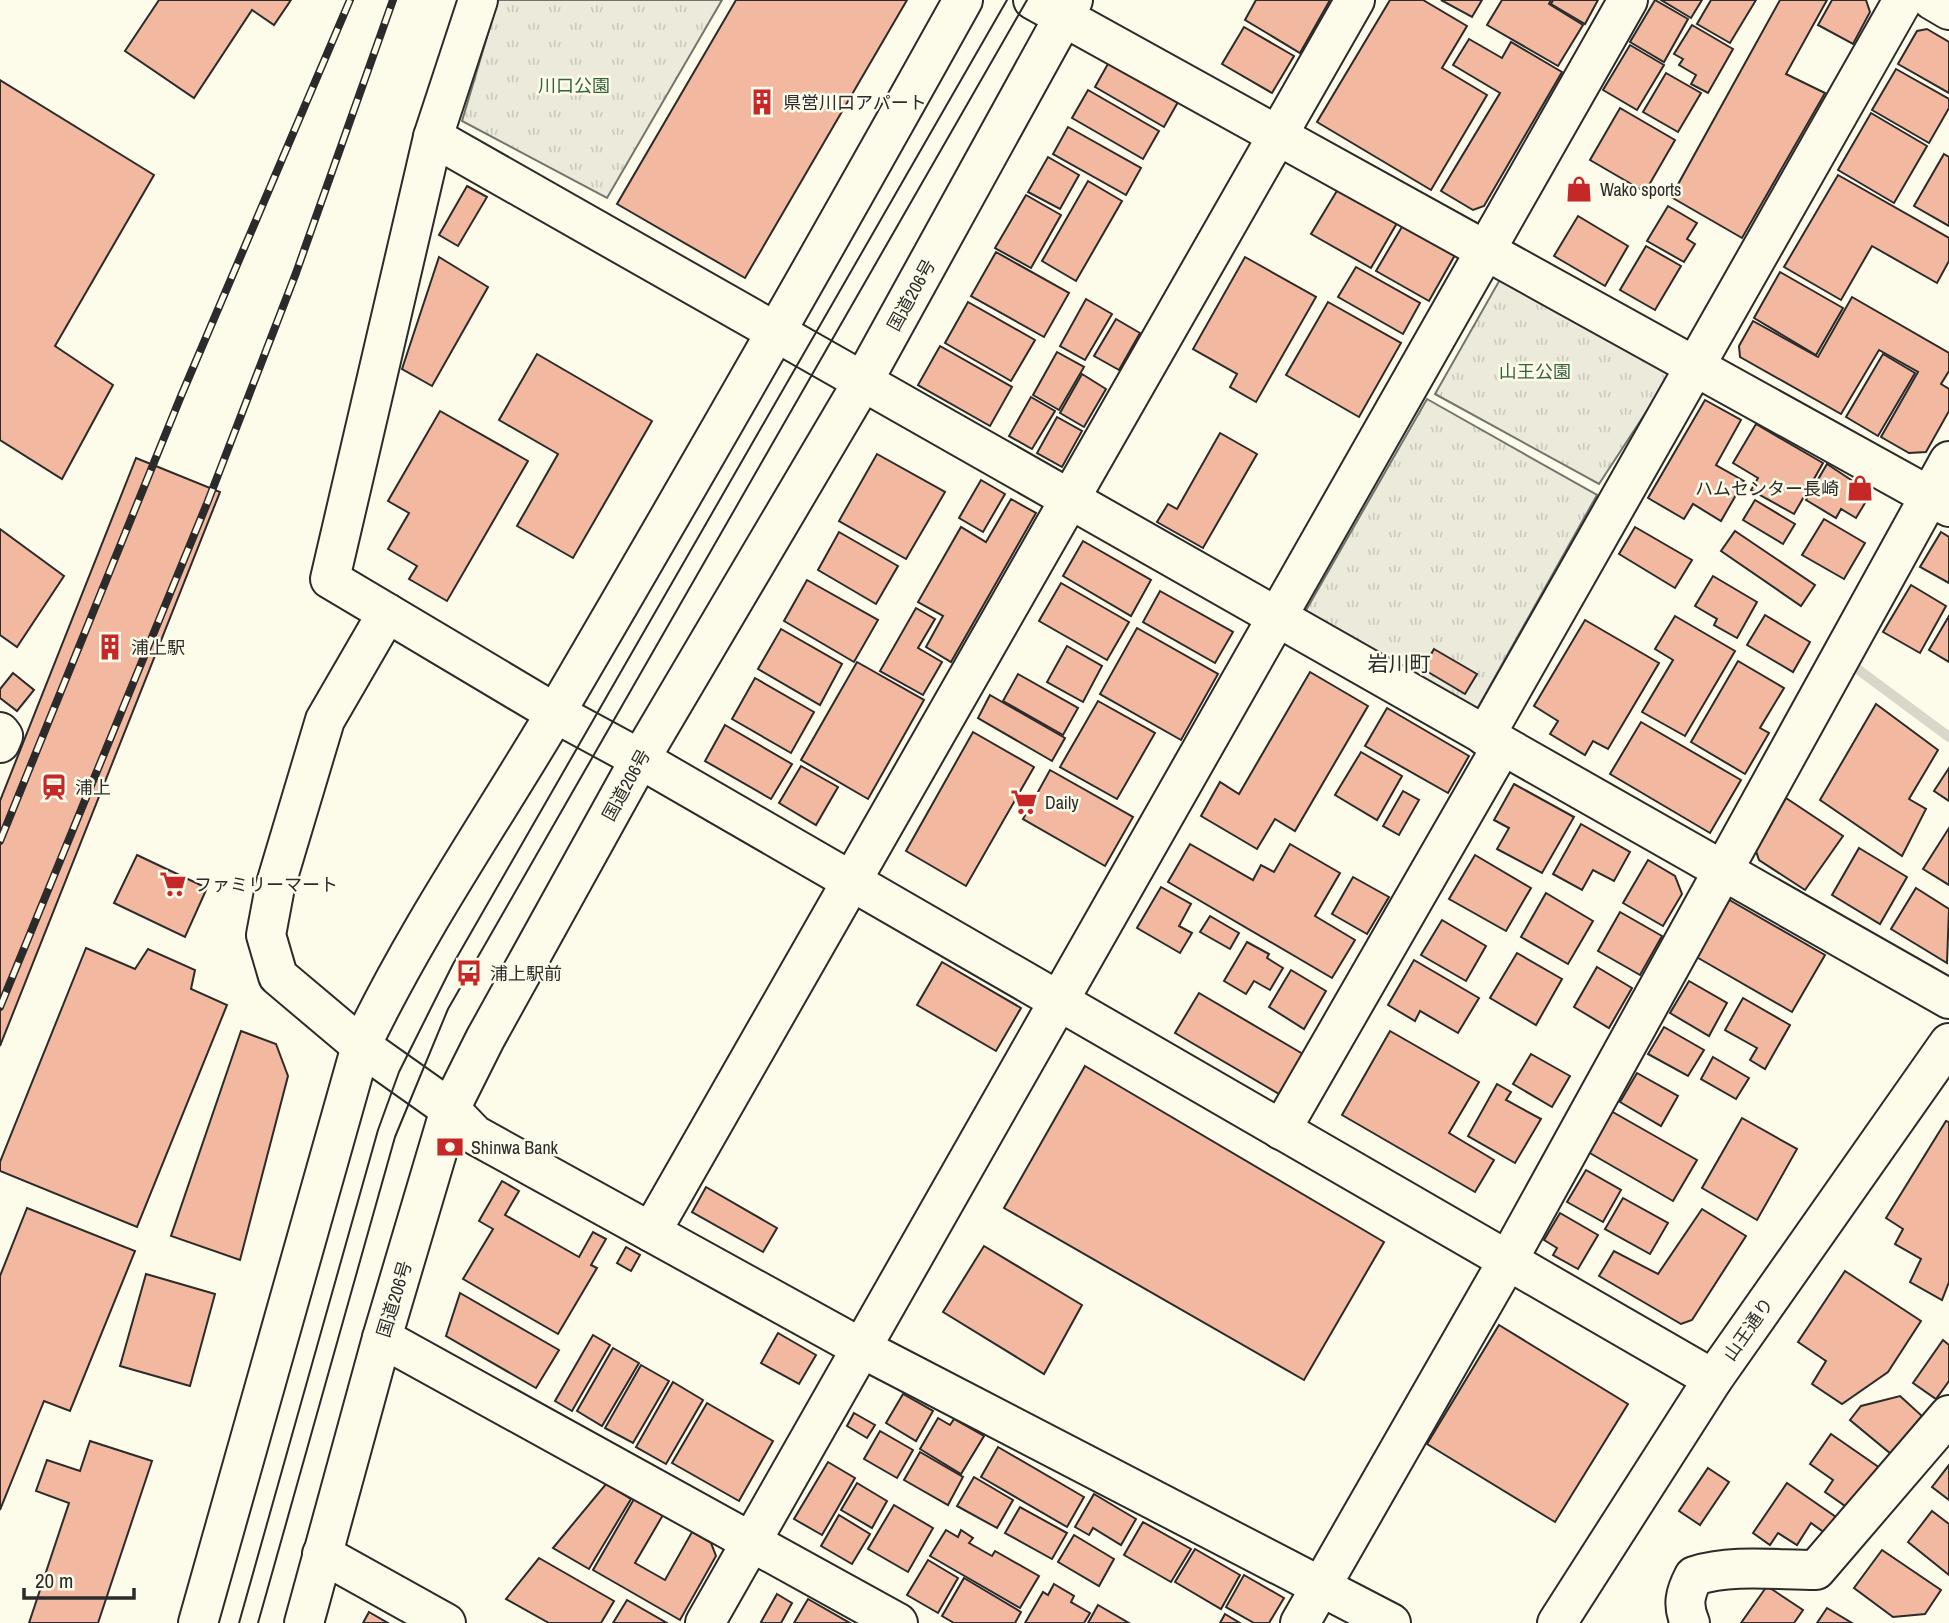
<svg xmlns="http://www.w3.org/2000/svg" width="1949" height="1623" font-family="'Archivo Narrow','Noto Sans JP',sans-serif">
<defs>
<pattern id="grass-tufts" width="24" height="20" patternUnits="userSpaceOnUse" patternTransform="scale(1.75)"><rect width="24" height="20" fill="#ecebdb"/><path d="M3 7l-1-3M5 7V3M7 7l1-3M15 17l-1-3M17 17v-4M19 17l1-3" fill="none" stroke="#cbcabc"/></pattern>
</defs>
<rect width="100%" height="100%" fill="#fdfbea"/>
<g fill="url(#grass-tufts)" stroke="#74746e" stroke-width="2">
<polygon points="498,0 722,0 607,198 462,121"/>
<polygon points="1502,276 1673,371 1599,484 1435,394"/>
<polygon points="1427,399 1597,495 1477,709 1305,612"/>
</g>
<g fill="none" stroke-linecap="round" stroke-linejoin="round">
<polyline stroke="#d8d7c9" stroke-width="10" points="1848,662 1949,737"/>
</g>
<g fill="#f2b8a0" stroke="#2b2b2b" stroke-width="2">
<polygon points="159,0 291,0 274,25 252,10 194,98 125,51"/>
<polygon points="736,0 907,0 745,278 617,204"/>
<polygon points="1256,0 1330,0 1300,53 1245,20"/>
<polygon points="1390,0 1423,0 1467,26 1442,68 1487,95 1431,190 1317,122"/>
<polygon points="1441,0 1482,0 1472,17"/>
<polygon points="1502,0 1551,0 1549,4 1583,25 1558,66 1487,25"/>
<polygon points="1553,0 1598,0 1585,24 1551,4"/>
<polygon points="1655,0 1688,19 1664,62 1630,42"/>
<polygon points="1661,0 1702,0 1691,18"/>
<polygon points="1711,0 1756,0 1730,43 1697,24"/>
<polygon points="1780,0 1827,0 1786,74 1825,93 1742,238 1671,197"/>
<polygon points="1832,0 1866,0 1870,12 1853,44 1818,25"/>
<polygon points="1692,25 1733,49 1708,93 1691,84 1696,75 1679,65 1683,59 1674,54"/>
<polygon points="1244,27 1294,56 1272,93 1222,64"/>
<polygon points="1927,29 1949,42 1949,93 1898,64 1917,31"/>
<polygon points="1469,39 1502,58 1511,42 1562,72 1484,206 1473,210 1441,191 1500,93 1453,65"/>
<polygon points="1630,45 1664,65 1637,110 1603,90"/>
<polygon points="1109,62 1178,102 1164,127 1095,87"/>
<polygon points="1896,69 1949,99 1949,108 1929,143 1872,110"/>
<polygon points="1666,73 1701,93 1678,132 1643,112"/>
<polygon points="0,80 154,175 55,346 113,385 62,479 0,440"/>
<polygon points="1088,90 1159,131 1143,159 1072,118"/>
<polygon points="1620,108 1675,140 1645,192 1590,160"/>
<polygon points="1871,113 1927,146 1894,203 1838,170"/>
<polygon points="1068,127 1141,168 1126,195 1053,154"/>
<polygon points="1944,154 1949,157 1949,226 1914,206"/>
<polygon points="1048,157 1079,175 1060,209 1028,192"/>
<polygon points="1838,175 1949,238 1949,261 1937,283 1872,246 1841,300 1784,267"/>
<polygon points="1088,181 1122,201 1076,281 1042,261"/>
<polygon points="467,186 487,197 458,246 439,235"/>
<polygon points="1338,189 1397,223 1371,268 1311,234"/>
<polygon points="1026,195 1061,215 1031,268 995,248"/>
<polygon points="1668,206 1697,223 1687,239 1695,244 1684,262 1647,241"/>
<polygon points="1578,216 1628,246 1605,286 1554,256"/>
<polygon points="1403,225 1455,255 1429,301 1376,271"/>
<polygon points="1646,246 1681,266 1655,310 1620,290"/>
<polygon points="996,252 1069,293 1044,337 971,296"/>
<polygon points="439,257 488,287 432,386 402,369"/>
<polygon points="1245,257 1316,297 1256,402 1230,387 1237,374 1193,349"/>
<polygon points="1356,267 1420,303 1403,334 1338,297"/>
<polygon points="1780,272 1843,308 1816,355 1754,318"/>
<polygon points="1852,297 1949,353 1949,371 1941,384 1949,389 1949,411 1926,452 1909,453 1881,437 1918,372 1879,350 1841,414 1740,357 1739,346 1753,321 1818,357"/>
<polygon points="1086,299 1112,314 1085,360 1060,346"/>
<polygon points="968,302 1035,340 1011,381 945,343"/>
<polygon points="1328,302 1401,343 1359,417 1286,375"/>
<polygon points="1116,319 1140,333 1119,370 1094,356"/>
<polygon points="940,346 1012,387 990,426 918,385"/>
<polygon points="1057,352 1084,367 1059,410 1033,395"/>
<polygon points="537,354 652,421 573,558 517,526 558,454 499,420"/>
<polygon points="1883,354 1915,373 1878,436 1846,417"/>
<polygon points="1082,374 1106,389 1084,427 1060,413"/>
<polygon points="1031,397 1055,411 1032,449 1009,436"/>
<polygon points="1705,400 1741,420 1716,465 1744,481 1721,521 1693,504 1684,519 1648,498"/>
<polygon points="440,411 528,461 447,601 409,579 417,566 388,549 409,513 388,501"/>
<polygon points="1057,417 1082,431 1062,467 1037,453"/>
<polygon points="1756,424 1823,463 1794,514 1751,490 1758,478 1733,463"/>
<polygon points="1220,433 1257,454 1203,548 1157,522 1168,504 1177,509"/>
<polygon points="877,454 945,492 906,559 839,521"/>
<polygon points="136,458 220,492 0,1046 0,801"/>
<polygon points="1827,464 1871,493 1856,518 1841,509 1836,518 1806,500"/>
<polygon points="981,480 1005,494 983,532 959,518"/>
<polygon points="1011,499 1036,513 951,662 926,647 943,616 918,602 961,527 986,542"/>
<polygon points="1755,500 1795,524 1783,544 1743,520"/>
<polygon points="1824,519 1865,543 1844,579 1802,555"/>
<polygon points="1635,527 1692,560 1675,588 1619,554"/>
<polygon points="0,529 64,576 17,647 0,635"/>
<polygon points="1735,531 1815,585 1801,606 1721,551"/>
<polygon points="839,532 898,566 876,604 818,570"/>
<polygon points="1941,532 1949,537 1949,583 1920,567"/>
<polygon points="1083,541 1151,580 1131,616 1063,576"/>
<polygon points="1713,576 1757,602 1737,638 1714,625 1717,619 1695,606"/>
<polygon points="807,580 878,620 854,662 784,621"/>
<polygon points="1061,583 1129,622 1107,660 1039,621"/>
<polygon points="1911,585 1946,606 1920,653 1883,632"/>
<polygon points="1160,591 1233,632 1215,663 1143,622"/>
<polygon points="916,608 935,619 918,648 942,662 923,695 880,671"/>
<polygon points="1765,615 1810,642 1793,672 1747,645"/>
<polygon points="1675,616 1735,651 1685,736 1642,712 1673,660 1655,649"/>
<polygon points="1949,616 1949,662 1929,650"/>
<polygon points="1585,620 1659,663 1608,749 1593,741 1585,755 1550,734 1558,721 1534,706"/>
<polygon points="1137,628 1218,674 1181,740 1100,694"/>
<polygon points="781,629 842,664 820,705 758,669"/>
<polygon points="1067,646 1102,666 1083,702 1047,682"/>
<polygon points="1434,649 1477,674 1465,694 1423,669"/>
<polygon points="1738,661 1784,688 1760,728 1769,733 1745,774 1691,742"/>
<polygon points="857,662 924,700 868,799 801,760"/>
<polygon points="1310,672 1368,706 1295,831 1275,819 1257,849 1201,816 1220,782 1239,794"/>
<polygon points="13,673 34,690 17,711 0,698 0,689"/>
<polygon points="1018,674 1078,708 1063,735 1003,701"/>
<polygon points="755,678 814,712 791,753 732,719"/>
<polygon points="990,695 1065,738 1052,761 978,718"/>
<polygon points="1098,701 1155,733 1117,799 1060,767"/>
<polygon points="1876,704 1938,750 1909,799 1926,809 1902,856 1820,800"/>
<polygon points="1387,708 1469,756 1448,793 1365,746"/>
<polygon points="1641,722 1741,780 1710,833 1610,774"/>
<polygon points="725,725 792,764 771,799 705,761"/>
<polygon points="973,732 1034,767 966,886 906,851"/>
<polygon points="1361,752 1402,776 1377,820 1335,795"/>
<polygon points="801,766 838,787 816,825 779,803"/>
<polygon points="1949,768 1949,801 1934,791"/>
<polygon points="1050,770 1133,817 1105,866 1023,819"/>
<polygon points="1514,784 1574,817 1542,873 1497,849 1509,828 1494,820"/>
<polygon points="1403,791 1419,800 1399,835 1383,826"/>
<polygon points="1786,798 1843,836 1805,890 1759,860 1756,851"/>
<polygon points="1581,824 1630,852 1614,881 1593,870 1582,890 1553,874"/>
<polygon points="1949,828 1949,885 1923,869"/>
<polygon points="1190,844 1253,880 1261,865 1274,872 1290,844 1340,873 1315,916 1355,940 1332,978 1168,882"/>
<polygon points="1859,848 1907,877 1880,924 1832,895"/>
<polygon points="137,855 207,888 185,937 114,903"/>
<polygon points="1475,855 1531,888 1506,931 1449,899"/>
<polygon points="1648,860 1675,876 1682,894 1663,926 1623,903"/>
<polygon points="1353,877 1389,897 1367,934 1332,914"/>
<polygon points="1161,887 1191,904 1179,926 1192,933 1180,953 1137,928"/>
<polygon points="1916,888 1949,909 1947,963 1891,929"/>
<polygon points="1546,893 1593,921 1568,964 1521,937"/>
<polygon points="1726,898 1825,955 1792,1012 1693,955"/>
<polygon points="1620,912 1662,936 1640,975 1598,951"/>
<polygon points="1210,916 1239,933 1230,949 1200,932"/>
<polygon points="1442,920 1486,946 1466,981 1421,955"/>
<polygon points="1247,942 1269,954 1267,958 1283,968 1270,990 1254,981 1246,994 1224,981"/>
<polygon points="86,948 135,969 148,949 195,970 191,989 227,1005 137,1227 0,1171 0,1162"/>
<polygon points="1517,953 1562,979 1536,1025 1490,998"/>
<polygon points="1414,960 1479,998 1458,1033 1420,1011 1415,1021 1388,1005"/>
<polygon points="942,962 1021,1008 996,1051 917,1005"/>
<polygon points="1597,967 1632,988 1609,1028 1574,1007"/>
<polygon points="1291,970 1326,991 1304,1029 1269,1007"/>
<polygon points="1689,981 1727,1003 1709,1036 1670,1013"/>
<polygon points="1199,993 1303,1054 1279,1094 1175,1033"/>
<polygon points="1743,998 1790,1025 1765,1069 1750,1060 1757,1048 1725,1030"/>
<polygon points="1664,1027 1704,1050 1688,1076 1648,1054"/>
<polygon points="241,1031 276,1044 288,1076 240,1260 171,1236"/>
<polygon points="1390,1031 1479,1082 1449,1133 1494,1160 1475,1192 1342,1115"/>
<polygon points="1531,1054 1570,1076 1552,1107 1513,1084"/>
<polygon points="1713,1057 1749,1078 1736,1099 1701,1079"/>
<polygon points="1085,1066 1384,1242 1304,1380 1004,1208"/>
<polygon points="1637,1073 1678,1096 1661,1126 1620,1102"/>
<polygon points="1497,1084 1511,1092 1506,1100 1541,1119 1515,1163 1468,1136"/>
<polygon points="1611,1111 1697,1160 1673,1201 1588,1152"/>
<polygon points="1742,1118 1797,1149 1757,1220 1702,1188"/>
<polygon points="1946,1121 1949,1122 1949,1282 1942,1300 1910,1282 1921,1259 1895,1244 1903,1229 1886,1218"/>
<polygon points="1586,1170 1621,1190 1603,1222 1567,1202"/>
<polygon points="502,1181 519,1191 505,1215 579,1257 593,1232 606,1239 591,1265 597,1268 558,1334 463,1279 493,1229 479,1221"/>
<polygon points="706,1187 777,1228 763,1252 692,1212"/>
<polygon points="1623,1198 1668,1223 1650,1254 1605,1229"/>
<polygon points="27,1208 135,1251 70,1411 44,1401 0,1510 0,1276"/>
<polygon points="1702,1209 1746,1236 1692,1320 1681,1324 1599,1276 1614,1251 1658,1274"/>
<polygon points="1560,1213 1598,1235 1578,1269 1553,1255 1557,1248 1544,1240"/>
<polygon points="984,1246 1082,1305 1044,1374 943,1312"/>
<polygon points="626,1247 640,1255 631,1271 617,1263"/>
<polygon points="1845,1271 1921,1321 1888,1372 1842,1404 1812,1384 1826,1361 1798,1342"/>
<polygon points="146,1274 215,1294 190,1386 120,1366"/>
<polygon points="460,1293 559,1350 536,1388 446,1336"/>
<polygon points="1499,1325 1628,1404 1555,1522 1427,1444"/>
<polygon points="778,1333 816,1355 799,1384 761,1363"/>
<polygon points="593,1335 610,1345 572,1411 555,1401"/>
<polygon points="1943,1340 1949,1345 1949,1381 1936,1399 1913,1383"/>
<polygon points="613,1348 639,1363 602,1426 577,1411"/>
<polygon points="641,1365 669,1381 633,1443 605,1428"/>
<polygon points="673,1382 703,1400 666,1464 636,1447"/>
<polygon points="903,1394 933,1411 916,1441 886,1423"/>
<polygon points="1900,1396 1922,1416 1891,1454 1850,1420 1861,1406"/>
<polygon points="707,1403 773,1441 739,1501 672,1463"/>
<polygon points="854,1413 875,1425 867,1438 847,1426"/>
<polygon points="938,1418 950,1425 954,1419 984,1436 961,1474 920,1449"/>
<polygon points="880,1431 913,1450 897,1478 864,1459"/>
<polygon points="1831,1434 1880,1468 1851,1510 1825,1492 1833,1480 1810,1464"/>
<polygon points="90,1441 152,1461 98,1623 29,1623 69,1503 36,1491 47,1460 80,1471"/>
<polygon points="998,1447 1084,1497 1067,1527 981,1477"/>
<polygon points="920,1452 963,1477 948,1505 904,1480"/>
<polygon points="828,1462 855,1478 822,1535 794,1519"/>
<polygon points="1949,1465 1949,1500 1932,1487"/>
<polygon points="1708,1468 1729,1482 1700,1525 1679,1511"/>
<polygon points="974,1477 1013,1500 997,1528 957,1506"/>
<polygon points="857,1483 887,1501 872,1528 841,1510"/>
<polygon points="1787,1483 1836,1517 1825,1533 1811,1523 1797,1545 1778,1533 1770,1545 1753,1533"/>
<polygon points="606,1484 631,1499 589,1569 553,1548"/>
<polygon points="1094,1494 1136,1519 1121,1545 1093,1528 1089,1535 1075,1527"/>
<polygon points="634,1499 663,1515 635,1563 665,1580 692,1532 711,1543 716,1556 680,1620 593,1570"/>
<polygon points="894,1505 933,1528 908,1572 868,1549"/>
<polygon points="1020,1507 1067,1533 1052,1559 1005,1533"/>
<polygon points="1932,1511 1949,1524 1949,1575 1908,1542"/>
<polygon points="839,1515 870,1534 852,1564 821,1546"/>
<polygon points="1143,1522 1191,1549 1171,1582 1124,1555"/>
<polygon points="946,1530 958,1537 961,1530 973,1538 969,1543 992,1556 995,1551 1039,1576 1020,1608 930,1556"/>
<polygon points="1074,1535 1114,1559 1099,1586 1058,1562"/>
<polygon points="1195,1549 1240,1575 1221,1609 1175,1582"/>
<polygon points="1882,1550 1941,1590 1925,1614 1893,1617 1854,1588"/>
<polygon points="539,1558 614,1601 601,1623 549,1623 506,1599"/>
<polygon points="928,1560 958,1578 938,1613 907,1595"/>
<polygon points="1244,1575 1284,1598 1269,1623 1254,1623 1226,1607"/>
<polygon points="964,1578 1021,1612 1015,1623 954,1623 942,1616"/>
<polygon points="1054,1584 1074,1596 1071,1602 1090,1613 1084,1623 1025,1623 1043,1592 1048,1595"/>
<polygon points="1767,1586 1803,1610 1794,1623 1741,1623"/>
<polygon points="777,1594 792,1603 781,1623 763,1623 761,1622"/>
<polygon points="808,1599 850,1623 794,1623"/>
<polygon points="627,1600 667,1623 613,1623"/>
<polygon points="1098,1605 1129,1623 1088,1623"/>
<polygon points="1827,1608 1852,1623 1817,1623"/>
<polygon points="369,1612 388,1623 363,1623"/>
<polygon points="1225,1614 1240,1623 1220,1623"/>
</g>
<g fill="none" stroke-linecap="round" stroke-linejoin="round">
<g stroke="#2b2b2b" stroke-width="42">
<g id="minor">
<polyline points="478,0 433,137 330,579 555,713 640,759 1713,1379"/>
<polyline points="1033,0 1949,507"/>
<polyline points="1932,0 1949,10"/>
<polyline points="433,137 1949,999"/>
<polyline points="387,613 325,720 275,887 266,935 278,976 361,1046 450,1109 475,1135 863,1349 1391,1623"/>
<polyline points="0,732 3,736 0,743"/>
<polyline points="1485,736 1903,0"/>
<polyline points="1281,1130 1502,746"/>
<polyline points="651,1232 1355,0"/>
<polyline points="382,1338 898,1623"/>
<polyline points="322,1554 446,1623"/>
<polyline points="705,1623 1628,0"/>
<polyline points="1300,1623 1508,1260 1949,461"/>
<polyline points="1557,1623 1713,1379 1949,1043"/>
<path d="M1690 1623C1682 1605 1685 1593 1694 1576 1732 1564 1776 1570 1816 1570L1949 1415"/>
</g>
</g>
<g stroke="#2b2b2b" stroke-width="42">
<g id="highway">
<path d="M198 1623 361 1046C420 922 500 809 569 690 703 461 834 232 963 0"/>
<polyline points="304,1623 382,1338 450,1109 485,1039 640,759 862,383 1073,0"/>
</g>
</g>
<use href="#minor" stroke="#fdfbea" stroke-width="38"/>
<use href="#highway" stroke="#fdfbea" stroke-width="38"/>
<g stroke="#2b2b2b" stroke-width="2">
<polyline points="239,1623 378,1130 399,1072 453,964 1007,0"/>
<polyline points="258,1623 395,1137 448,1009 1027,0"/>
</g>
<g stroke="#2b2b2b" stroke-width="8">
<g id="rail">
<polyline points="0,841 181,396 350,0"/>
<polyline points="0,1007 208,501 296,273 393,0"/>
</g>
</g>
<use href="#rail" stroke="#fdfbea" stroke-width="5" stroke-dasharray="16" stroke-linecap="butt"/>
</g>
<defs>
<g id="building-bare" transform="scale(2.1)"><path d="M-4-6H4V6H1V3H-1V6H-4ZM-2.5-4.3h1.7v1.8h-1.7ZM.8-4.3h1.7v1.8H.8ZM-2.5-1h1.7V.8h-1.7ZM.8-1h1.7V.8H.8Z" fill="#c62828" stroke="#fdfbea" stroke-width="2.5" paint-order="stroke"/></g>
<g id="shop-bare" transform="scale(2.1)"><path d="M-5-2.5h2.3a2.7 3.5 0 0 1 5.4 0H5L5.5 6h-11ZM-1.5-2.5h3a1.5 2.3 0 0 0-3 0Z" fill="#c62828" stroke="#fdfbea" stroke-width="2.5" paint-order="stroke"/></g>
<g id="station-bare" transform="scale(2.1)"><path d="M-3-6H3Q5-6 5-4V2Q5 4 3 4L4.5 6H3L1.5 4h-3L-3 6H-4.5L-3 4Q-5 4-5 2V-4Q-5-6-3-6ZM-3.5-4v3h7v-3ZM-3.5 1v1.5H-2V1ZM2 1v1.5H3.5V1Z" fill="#c62828" stroke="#fdfbea" stroke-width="2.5" paint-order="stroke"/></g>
<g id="supermarket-bare" transform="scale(2.1)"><path d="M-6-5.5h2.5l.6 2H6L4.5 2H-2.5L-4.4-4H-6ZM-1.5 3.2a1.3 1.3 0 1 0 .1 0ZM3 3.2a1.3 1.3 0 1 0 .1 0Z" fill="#c62828" stroke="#fdfbea" stroke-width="2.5" paint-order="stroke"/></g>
<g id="bus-bare" transform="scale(2.1)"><path d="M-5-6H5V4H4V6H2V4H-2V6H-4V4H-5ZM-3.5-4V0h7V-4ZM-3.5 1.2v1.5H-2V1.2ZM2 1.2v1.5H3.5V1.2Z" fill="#c62828" stroke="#fdfbea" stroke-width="2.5" paint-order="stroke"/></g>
<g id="bank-bare" transform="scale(2.1)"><path d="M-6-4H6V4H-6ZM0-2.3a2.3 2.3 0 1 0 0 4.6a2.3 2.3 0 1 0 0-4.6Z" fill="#c62828" stroke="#fdfbea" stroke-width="2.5" paint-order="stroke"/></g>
</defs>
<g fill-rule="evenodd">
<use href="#building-bare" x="762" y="102"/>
<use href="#shop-bare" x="1579" y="189"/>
<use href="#shop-bare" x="1860" y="488"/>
<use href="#building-bare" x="110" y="647"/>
<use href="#station-bare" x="54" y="787"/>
<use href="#supermarket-bare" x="1024" y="802"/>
<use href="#supermarket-bare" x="173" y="884"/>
<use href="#bus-bare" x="469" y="973"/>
<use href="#bank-bare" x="450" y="1147"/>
</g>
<g text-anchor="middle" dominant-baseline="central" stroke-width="5" stroke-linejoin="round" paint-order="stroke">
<g font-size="18" fill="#34623c" stroke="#fdfbea">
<text x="574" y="85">川口公園</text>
<text x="1535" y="371">山王公園</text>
</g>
<g font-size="18" fill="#2b2b2b" stroke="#fdfbea" text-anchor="start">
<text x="783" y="102">県営川口アパート</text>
<text x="1600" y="189">Wako sports</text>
<text x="1839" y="488" text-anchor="end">ハムセンター長崎</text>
<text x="131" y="647">浦上駅</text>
<text x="75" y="787">浦上</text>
<text x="1045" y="802">Daily</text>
<text x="194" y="884">ファミリーマート</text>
<text x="490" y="973">浦上駅前</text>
<text x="471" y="1147">Shinwa Bank</text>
</g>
<g font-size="18" fill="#2b2b2b" stroke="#fdfbea">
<text transform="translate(911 295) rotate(-61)">国道206号</text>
<text transform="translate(626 785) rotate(-61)">国道206号</text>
<text transform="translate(394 1299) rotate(-73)">国道206号</text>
<text transform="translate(1748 1329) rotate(-55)">山王通り</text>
</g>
<g font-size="21" fill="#2b2b2b" stroke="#fdfbea">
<text x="1399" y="663">岩川町</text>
</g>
</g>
<path d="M24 1588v10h110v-10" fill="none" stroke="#2b2b2b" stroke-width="3.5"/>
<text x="35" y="1588" font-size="21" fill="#2b2b2b" stroke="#fdfbea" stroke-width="5" paint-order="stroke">20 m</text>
</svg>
